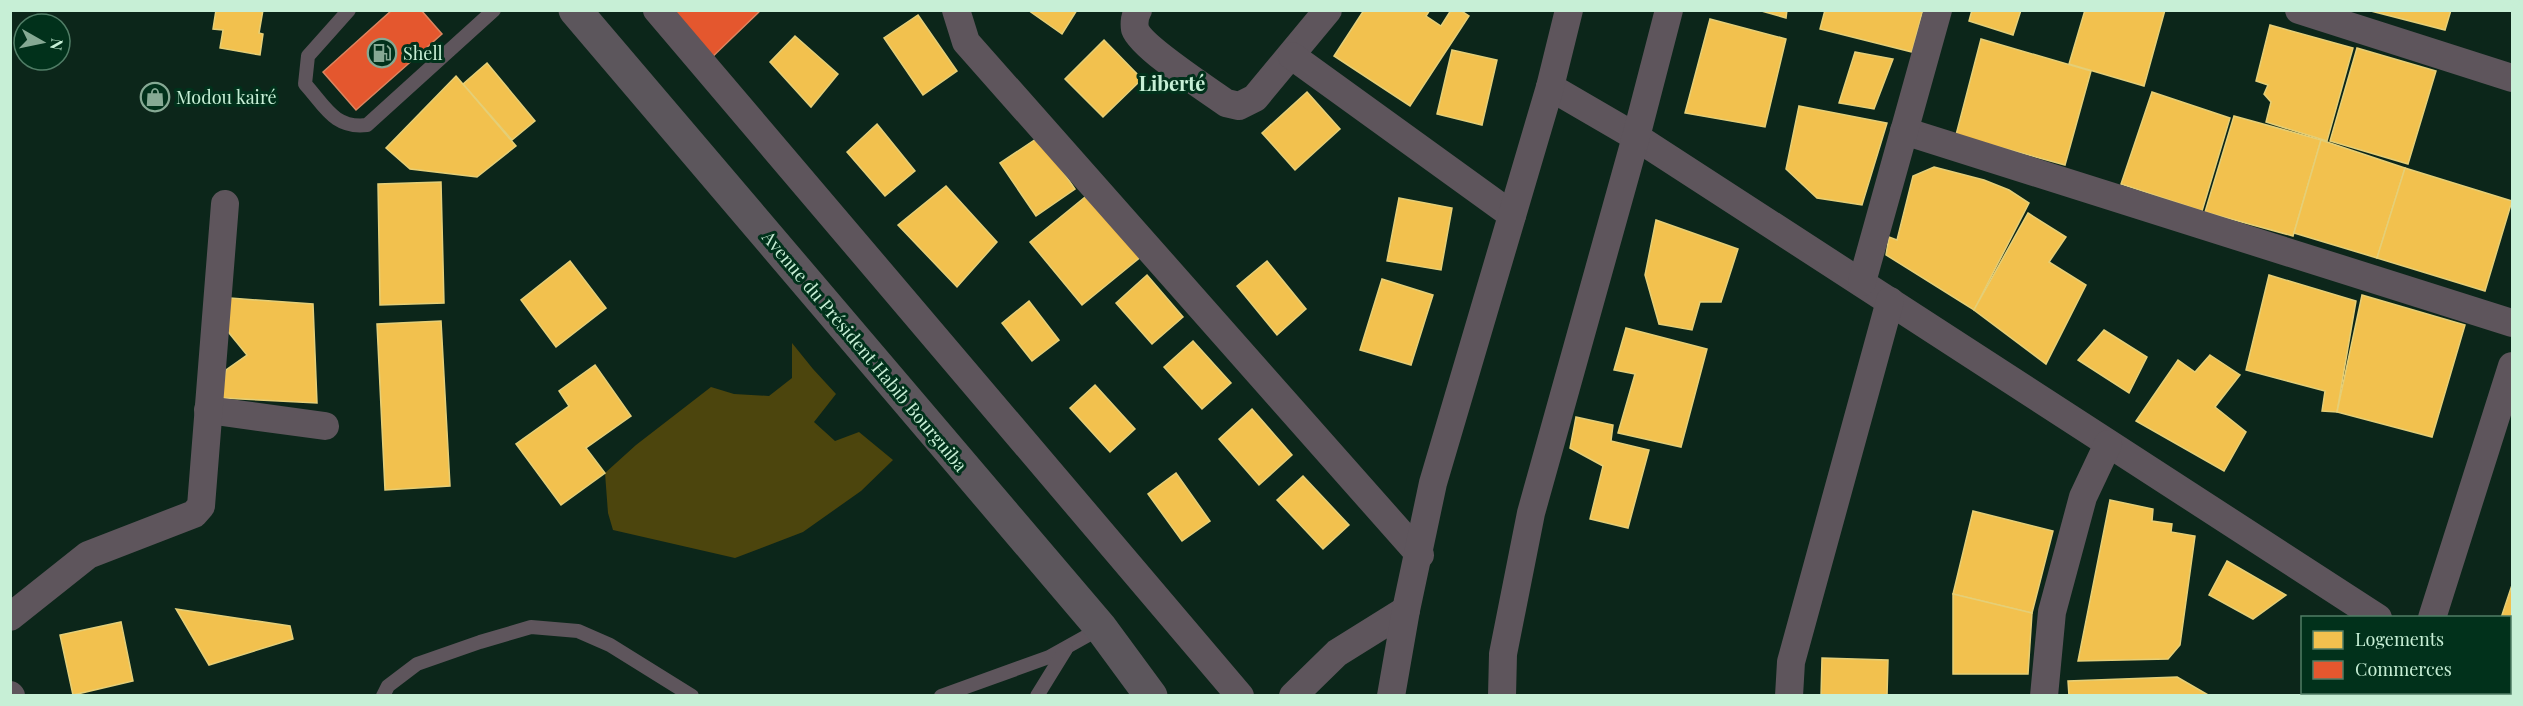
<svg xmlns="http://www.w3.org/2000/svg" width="2523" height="706" font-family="'Playfair Display',serif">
<rect width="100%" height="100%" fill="#0c261a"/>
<polygon fill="#4c450d" points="792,343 813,369 836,394 814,422 835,441 859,432 893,460 861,491 803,532 735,558 613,530 608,513 605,473 636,445 711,387 734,394 769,396 792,378"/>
<g fill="#f2c14e" stroke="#e5cf77" stroke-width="1.5">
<polygon points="216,10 263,10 259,33 263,34 260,55 220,48 223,30 213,29"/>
<polygon points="1028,10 1077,10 1062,34"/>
<polygon points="1364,10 1430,10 1426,16 1441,26 1451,10 1460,10 1469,16 1410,106 1334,56"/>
<polygon points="1758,10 1787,10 1786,18"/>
<polygon points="1825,10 1923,10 1912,52 1820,29"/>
<polygon points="1972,10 2021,10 2013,35 1969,21"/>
<polygon points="2085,10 2165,10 2144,86 2069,64"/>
<polygon points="2367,10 2451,10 2445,30"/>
<polygon points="918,15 957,71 923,95 884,38"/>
<polygon points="1710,19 1786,39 1765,127 1685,113"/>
<polygon points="2270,25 2353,48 2327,141 2266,122 2271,102 2264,94 2268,85 2256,81"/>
<polygon points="795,36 838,74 811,107 770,62"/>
<polygon points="1981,39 2091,71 2065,165 1956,135"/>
<polygon points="1104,40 1142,79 1103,117 1065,79"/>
<polygon points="2357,48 2436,71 2408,164 2330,141"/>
<polygon points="1452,50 1497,60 1482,125 1437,114"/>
<polygon points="1855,52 1893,59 1874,109 1839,103"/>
<polygon points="487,63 535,121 512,140 463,84"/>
<polygon points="456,76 516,146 477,177 410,169 386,148"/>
<polygon points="1307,92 1340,129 1295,170 1262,133"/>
<polygon points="2152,92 2230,118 2202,211 2121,184"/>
<polygon points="1799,106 1887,123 1862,205 1817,198 1786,169"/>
<polygon points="2234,116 2321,140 2293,236 2205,212"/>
<polygon points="877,124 915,171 885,196 847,152"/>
<polygon points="1039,137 1075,189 1036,216 1000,163"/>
<polygon points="2321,140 2405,168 2377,258 2294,233"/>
<polygon points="1934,167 1984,180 2009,190 2029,203 1974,310 1886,255 1889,237 1897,240 1913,176"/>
<polygon points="2405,168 2512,201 2485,291 2377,258"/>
<polygon points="441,182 444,303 380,305 378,184"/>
<polygon points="946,186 997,242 957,287 898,225"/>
<polygon points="1090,193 1142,256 1082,305 1030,242"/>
<polygon points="1399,198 1452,208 1441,270 1387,261"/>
<polygon points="2028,213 2066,237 2049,262 2086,285 2046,364 1974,310"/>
<polygon points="1656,220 1738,249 1721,302 1700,302 1692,330 1659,324 1645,275"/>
<polygon points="570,261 606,308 556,347 521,300"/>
<polygon points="1267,261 1306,309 1277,335 1237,286"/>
<polygon points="1147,275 1183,317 1152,344 1116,303"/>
<polygon points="2269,275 2356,301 2337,412 2322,411 2325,391 2246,370"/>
<polygon points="1382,279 1433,295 1411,365 1360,350"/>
<polygon points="2362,295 2465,325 2432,437 2337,412"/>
<polygon points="230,298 313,304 317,403 221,398 226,370 247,355 225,328"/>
<polygon points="1029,301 1059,340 1032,361 1002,323"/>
<polygon points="441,321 450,486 385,490 377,324"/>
<polygon points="1626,328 1707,349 1681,447 1618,433 1635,374 1614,370"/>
<polygon points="2104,330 2147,357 2129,393 2078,360"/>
<polygon points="1193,341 1231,383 1202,409 1164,367"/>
<polygon points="2210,355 2240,375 2215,407 2246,432 2224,471 2136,421 2178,360 2195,372"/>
<polygon points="595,365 631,416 586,448 605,473 561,505 516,444 569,406 559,391"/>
<polygon points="1095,385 1135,429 1110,452 1070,408"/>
<polygon points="1252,409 1292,455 1259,485 1219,439"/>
<polygon points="1576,417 1613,425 1611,441 1649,450 1628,528 1590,519 1603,466 1570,448"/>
<polygon points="1176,473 1210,521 1182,541 1148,494"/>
<polygon points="1303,476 1349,525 1323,549 1277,500"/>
<polygon points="2110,500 2153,509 2152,521 2172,524 2171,532 2195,536 2180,645 2168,659 2078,661"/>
<polygon points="1973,511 2053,531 2032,613 1953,594"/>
<polygon points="2227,561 2286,595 2253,619 2209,595"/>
<polygon points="2512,585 2512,649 2510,648 2510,618 2501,618"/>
<polygon points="1953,594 2032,613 2028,674 1953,674"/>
<polygon points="176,609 290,626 293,639 209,665"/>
<polygon points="121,622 133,681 73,695 60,635"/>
<polygon points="1822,658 1888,660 1887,696 1821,696"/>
<polygon points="2177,677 2210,696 2069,696 2068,681"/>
</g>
<g fill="#e4572e" stroke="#db8560" stroke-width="1.5">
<polygon points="392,10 421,10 442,34 356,110 323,72"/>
<polygon points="661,10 761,10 705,64"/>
</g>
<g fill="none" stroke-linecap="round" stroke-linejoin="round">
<g stroke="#5e555c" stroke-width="14">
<path d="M349 10 308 56 305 84C325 106 334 129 367 125L494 10"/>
<polyline points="383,696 388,686 417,664 480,642 531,627 578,631 610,645 692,696"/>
<polyline points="941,696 1049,657 1101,628"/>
<polyline points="1037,696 1066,649"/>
</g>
<g stroke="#5e555c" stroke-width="28">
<polyline points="657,10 1240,696"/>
<polyline points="956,10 966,42 1420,555"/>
<path d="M1138 10C1135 15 1134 23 1135 29 1141 47 1208 90 1226 103L1239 106 1255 98 1328 10"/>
<polyline points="2299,10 2512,78"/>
<polyline points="1292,56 1512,215"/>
<polyline points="1550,87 1636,137 2378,618"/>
<polyline points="1904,131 2512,323"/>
<polyline points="1862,282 1938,10"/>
<polyline points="208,410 325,426"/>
<polyline points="10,617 88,555 194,514 201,506 225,204"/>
<polyline points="2432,618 2512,366"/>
<polyline points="2493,692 2498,696"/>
<polyline points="10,695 11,696"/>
<polyline points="1293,696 1337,653 1406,610"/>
<polyline points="1391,696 1406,610 1433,483 1550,87 1569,10"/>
<polyline points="1502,696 1503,654 1531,513 1636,137 1669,10"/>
<polyline points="1789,696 1791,662 1890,301"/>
<polyline points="2044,696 2052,612 2083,497 2108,444"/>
<polyline points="2407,696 2408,692"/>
</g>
<polyline stroke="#5c565c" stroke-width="33" points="575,10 1101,628 1151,696"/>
</g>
<defs>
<g id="fuel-ring" transform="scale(1.5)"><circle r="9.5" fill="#01311b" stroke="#86a994" stroke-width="1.5"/><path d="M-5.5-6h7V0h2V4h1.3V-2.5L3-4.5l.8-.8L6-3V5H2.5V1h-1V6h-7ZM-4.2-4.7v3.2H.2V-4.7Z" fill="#86a994"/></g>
<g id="shop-ring" transform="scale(1.5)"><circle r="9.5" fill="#01311b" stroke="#86a994" stroke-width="1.5"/><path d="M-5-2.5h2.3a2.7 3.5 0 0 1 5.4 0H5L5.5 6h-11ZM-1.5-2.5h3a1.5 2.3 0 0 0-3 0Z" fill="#86a994"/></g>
</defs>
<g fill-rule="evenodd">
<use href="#fuel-ring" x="382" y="53"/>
<use href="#shop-ring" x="155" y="97"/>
</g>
<g text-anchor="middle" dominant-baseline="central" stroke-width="6" stroke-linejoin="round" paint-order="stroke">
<g font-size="18" fill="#c7efd6" stroke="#01311b" text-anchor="start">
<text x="403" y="53">Shell</text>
<text x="176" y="97">Modou kairé</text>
</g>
<g font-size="18" fill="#c7efd6" stroke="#01311b">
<text transform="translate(865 351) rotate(50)">Avenue du Président Habib Bourguiba</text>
</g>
<g font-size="20" font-weight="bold" fill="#c7efd6" stroke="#01311b">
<text x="1172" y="82">Liberté</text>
</g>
</g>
<rect width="2523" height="706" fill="none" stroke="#c7efd6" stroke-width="24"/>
<rect x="2301" y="616" width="210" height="78" fill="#01311b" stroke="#507d66" stroke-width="1.5"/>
<rect x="2313" y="631" width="30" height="18" fill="#f2c14e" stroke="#507d66" stroke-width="1.5"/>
<text x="2355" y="646" font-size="18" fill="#c7efd6">Logements</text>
<rect x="2313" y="661" width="30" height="18" fill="#e4572e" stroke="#507d66" stroke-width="1.5"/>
<text x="2355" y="676" font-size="18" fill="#c7efd6">Commerces</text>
<g transform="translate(42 42) rotate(99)"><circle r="28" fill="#01311b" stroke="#507d66" stroke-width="1.5"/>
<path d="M0-4.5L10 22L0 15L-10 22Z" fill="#86a994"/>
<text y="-9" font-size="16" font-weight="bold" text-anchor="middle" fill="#c7efd6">N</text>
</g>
</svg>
